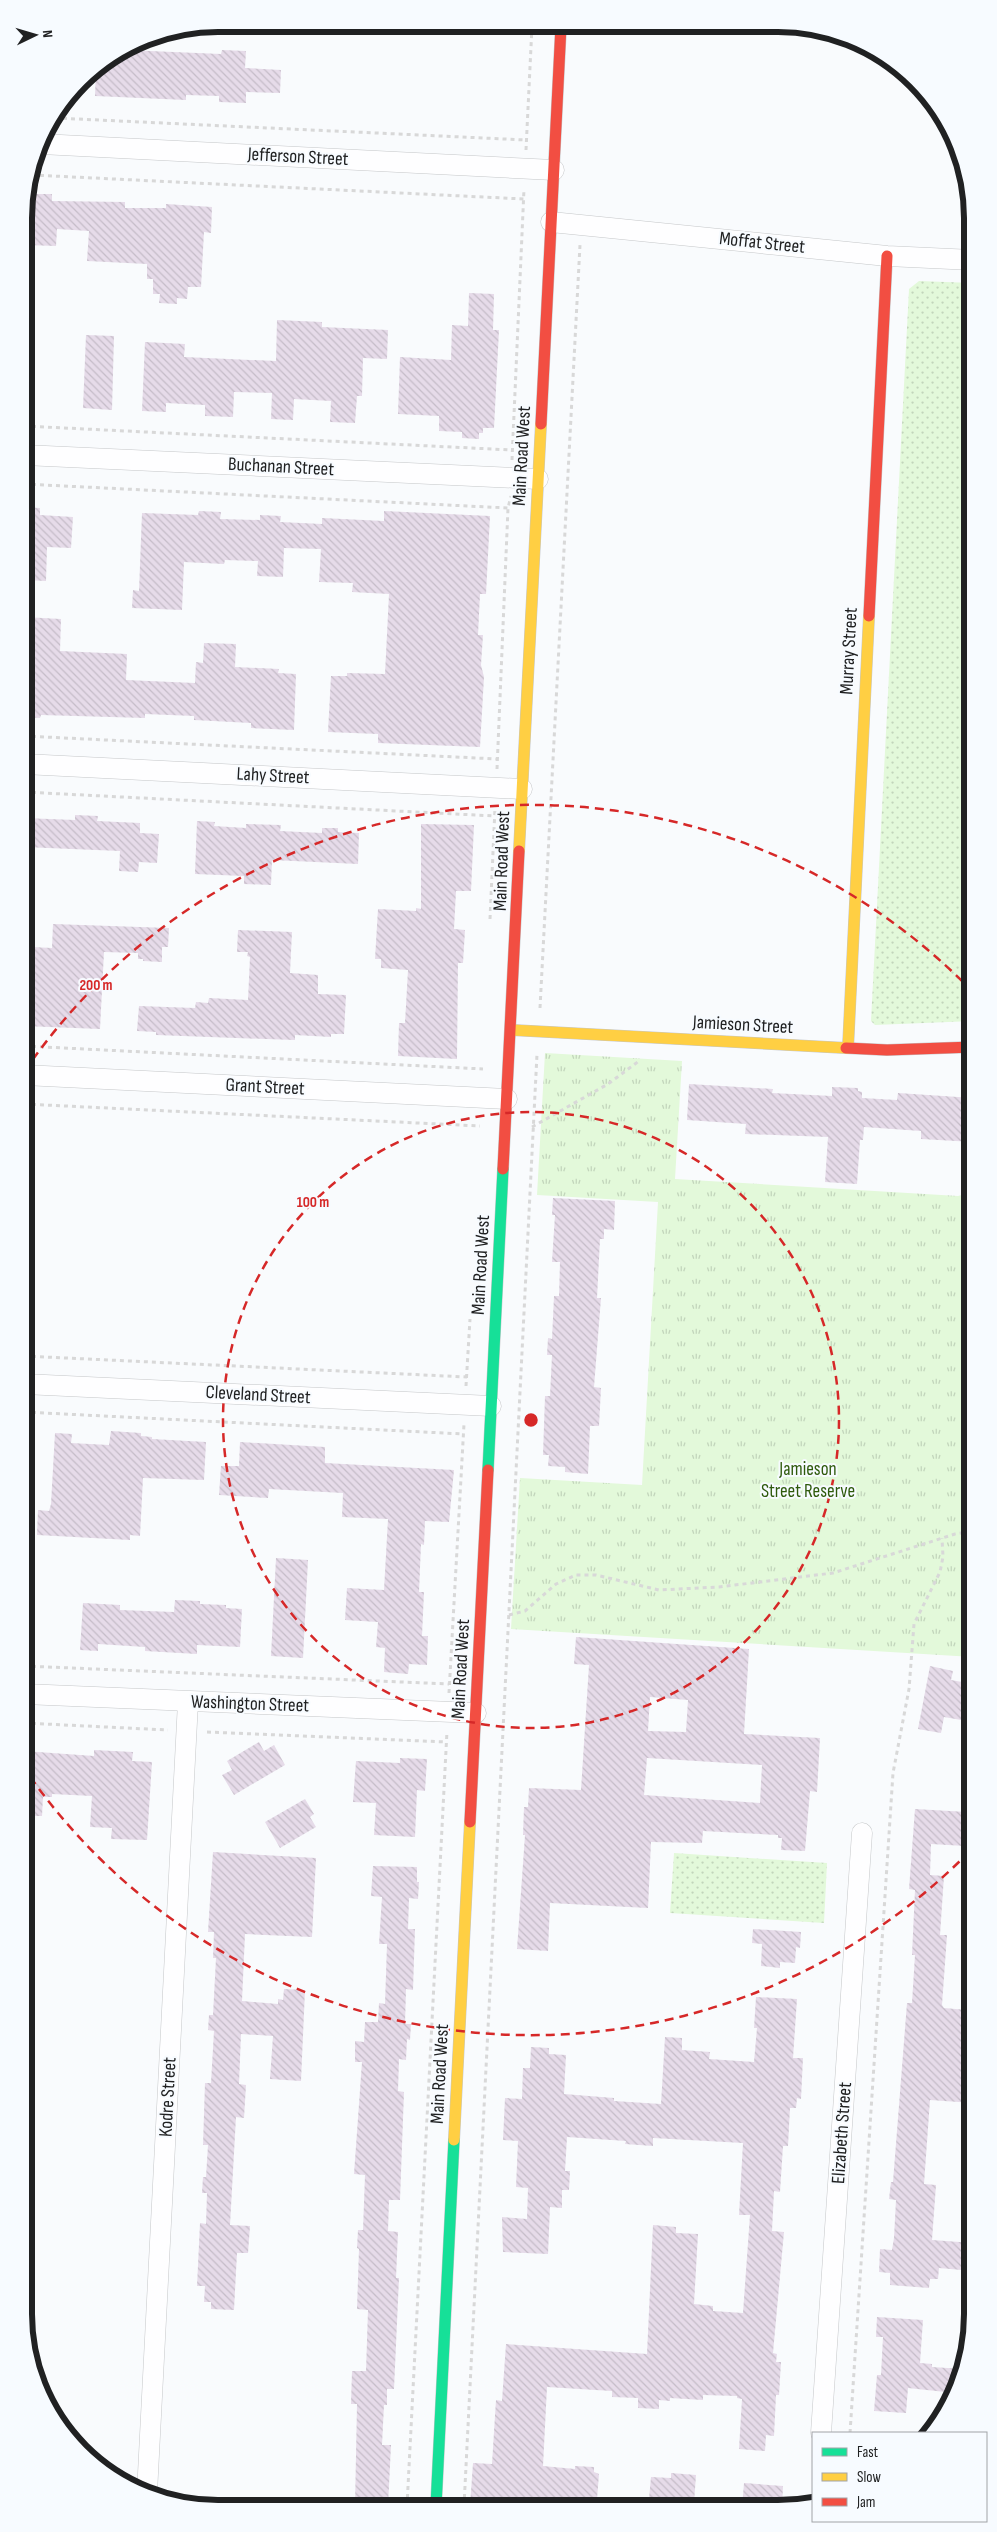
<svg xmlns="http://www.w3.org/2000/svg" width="997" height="2532" font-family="'Sofia Sans Condensed',sans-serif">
<defs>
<pattern id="grass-dots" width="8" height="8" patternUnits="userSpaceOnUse" patternTransform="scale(1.25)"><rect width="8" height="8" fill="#e3f9da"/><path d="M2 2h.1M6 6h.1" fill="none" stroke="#c2d5bb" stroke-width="1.8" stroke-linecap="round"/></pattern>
<pattern id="park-tufts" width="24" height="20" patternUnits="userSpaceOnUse" patternTransform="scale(1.25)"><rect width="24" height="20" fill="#e3f9da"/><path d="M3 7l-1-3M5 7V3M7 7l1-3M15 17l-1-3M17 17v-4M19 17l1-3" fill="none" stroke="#c2d5bb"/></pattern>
<pattern id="building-back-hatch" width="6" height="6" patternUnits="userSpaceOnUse" patternTransform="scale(1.25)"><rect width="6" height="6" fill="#e6dbe9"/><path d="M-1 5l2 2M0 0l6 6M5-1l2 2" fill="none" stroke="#c5bcc8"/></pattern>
</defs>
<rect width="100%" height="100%" fill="#f9fbfd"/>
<g fill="url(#grass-dots)">
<polygon points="919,281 973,283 973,1021 875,1025 871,1021 909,289"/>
<polygon points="674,1853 827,1863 824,1923 670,1913"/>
</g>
<g fill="url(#park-tufts)">
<polygon points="545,1053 682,1061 675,1179 958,1196 973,1192 973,1657 511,1629 520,1478 642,1485 658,1202 537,1195"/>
<polygon points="24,1952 31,1952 24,2095"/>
</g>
<g fill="url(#building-back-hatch)" fill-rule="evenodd">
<polygon points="126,50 221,54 222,50 246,51 245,68 281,70 280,93 246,92 246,103 219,102 219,96 186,95 186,100 95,96 96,68"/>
<polygon points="29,194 52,194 52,201 125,202 125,208 166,208 166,204 212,207 211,233 204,232 201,287 188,287 187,299 177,298 177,304 159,303 160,294 153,294 153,279 147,279 147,264 87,261 89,231 57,229 56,246 26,245"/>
<polygon points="469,293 494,294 493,330 499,330 494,428 483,428 483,433 479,433 479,439 462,438 462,432 439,431 439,416 398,414 400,357 451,360 452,325 468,326"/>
<polygon points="277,320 322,322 322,327 388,330 387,359 363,358 362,396 357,396 355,423 330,422 331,401 294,399 293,420 271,419 272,393 234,392 233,417 205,416 205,405 166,403 166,412 142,411 145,342 185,344 184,357 276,361"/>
<polygon points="86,335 114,336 112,410 83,408"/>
<polygon points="24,507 40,508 40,515 73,517 71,548 47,547 46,581 24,580"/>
<polygon points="199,511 221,512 220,519 260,520 260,515 281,516 280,522 322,524 322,518 384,521 384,511 490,516 486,594 480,594 478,635 483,635 481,665 484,677 480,747 378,743 378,734 328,732 331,676 347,676 347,673 385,674 389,594 352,592 353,583 319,582 321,549 284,548 283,577 257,576 258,561 225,560 224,564 184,562 182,610 132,608 133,590 139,591 142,513 198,515"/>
<polygon points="24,617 61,619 60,651 127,654 126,680 195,683 196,662 203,663 204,643 236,644 235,667 279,669 278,673 296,674 294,730 251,728 251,723 194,720 194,716 145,714 145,718 41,715 40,718 24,717"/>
<polygon points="75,815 98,816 97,821 140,823 140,833 159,834 157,863 139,862 138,872 119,871 120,851 24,847 24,818 75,820"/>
<polygon points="197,821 215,822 214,826 246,828 246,824 281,825 280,831 322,833 322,828 338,828 338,832 359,833 358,864 272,860 271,885 244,884 244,876 195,874"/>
<polygon points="421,824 474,825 471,891 456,891 454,929 465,930 463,963 458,963 457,1059 398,1056 399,1023 405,1023 408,970 381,968 381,959 375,959 378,909 416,911 416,908 421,909"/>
<polygon points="53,924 169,928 168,947 162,947 162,962 143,961 143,959 138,959 138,953 104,952 100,1029 24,1026 24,952 31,952 32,947 52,948"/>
<polygon points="238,930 292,932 290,973 318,975 318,994 346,995 344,1034 331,1034 331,1037 295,1035 295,1040 266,1039 156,1035 156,1032 137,1031 139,1006 195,1008 196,1002 208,1003 209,998 248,1000 250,957 247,956 248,952 237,952"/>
<polygon points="689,1084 773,1089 772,1093 832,1096 832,1087 858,1088 858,1091 862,1092 862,1098 897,1100 898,1093 973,1098 973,1142 921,1139 921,1131 864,1127 863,1140 860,1140 857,1184 825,1182 828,1137 745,1134 746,1124 687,1120"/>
<polygon points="553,1198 615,1201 614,1230 604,1229 604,1239 600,1239 597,1298 601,1298 594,1387 601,1388 599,1426 590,1426 588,1474 565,1472 565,1467 548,1466 549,1455 543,1455 545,1396 550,1396 552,1355 547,1355 548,1338 552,1339 554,1296 559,1296 560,1262 552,1262 555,1215 552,1215"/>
<polygon points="111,1431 141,1433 141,1436 152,1437 152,1439 206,1442 204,1480 143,1478 140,1536 130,1535 130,1540 37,1535 38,1510 49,1511 51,1504 55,1433 72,1434 71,1443 109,1445"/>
<polygon points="240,1442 325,1447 325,1463 454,1470 449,1522 425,1521 424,1545 421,1544 419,1592 424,1592 422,1636 428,1636 427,1665 409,1664 408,1674 384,1672 385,1648 376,1647 378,1622 345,1620 347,1588 384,1590 388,1519 342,1517 343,1493 269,1489 268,1498 219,1495 221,1466 239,1466"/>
<polygon points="276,1558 308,1560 303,1658 271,1656"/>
<polygon points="175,1600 200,1601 200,1604 226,1605 226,1608 242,1609 240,1647 197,1645 197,1654 145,1651 145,1647 98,1644 98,1651 80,1650 83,1603 120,1605 120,1610 174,1612"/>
<path d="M576 1637 749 1649 744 1734 820 1738 817 1792 810 1791 805 1851 781 1850 782 1838H778V1835L703 1831 702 1843 651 1842 648 1908 550 1903 548 1951 517 1949 525 1835H523L524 1807H528L529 1788 581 1790 589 1665 574 1664ZM650 1697 688 1700 686 1732 648 1731ZM647 1758 762 1765 760 1803 644 1795Z"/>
<polygon points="930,1666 953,1671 951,1680 973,1684 973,1722 944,1717 941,1733 918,1729"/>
<polygon points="259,1742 264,1751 274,1745 285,1765 234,1795 222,1775 232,1770 227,1761"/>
<polygon points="94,1750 133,1752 132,1761 152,1762 147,1840 111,1839 112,1828 90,1827 92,1796 52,1794 52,1797 43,1797 42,1816 24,1816 24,1751 94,1756"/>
<polygon points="400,1758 427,1759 425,1791 417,1790 415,1837 374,1835 376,1803 353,1802 356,1761 400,1763"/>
<polygon points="305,1799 314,1814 310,1817 316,1827 280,1848 265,1822"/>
<polygon points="915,1809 967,1812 965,1846 931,1844 930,1875 944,1876 940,1935 947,1935 942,2005 944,2008 967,2010 966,2025 973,2026 973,2103 930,2100 924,2184 936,2185 932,2240 973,2243 973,2271 939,2268 938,2279 930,2279 929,2288 890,2285 890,2273 879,2272 880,2249 892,2250 894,2238 896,2200 889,2199 891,2182 893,2182 907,2003 912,2003 915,1955 912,1955 915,1890 909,1889"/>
<polygon points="213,1852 316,1858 312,1937 245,1934 242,2001 278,2004 278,1999 283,2000 284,1989 305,1990 301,2081 270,2079 273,2036 241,2034 239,2084 246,2085 244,2118 236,2117 230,2225 250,2226 248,2253 237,2253 234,2310 211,2309 211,2302 204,2302 205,2286 197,2286 200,2223 206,2224 207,2193 202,2193 203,2177 206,2177 208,2145 203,2145 205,2083 211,2083 214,2031 208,2030 209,2015 213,2015 216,1958 213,1958 214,1932 208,1932"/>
<polygon points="373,1866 417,1867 417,1882 419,1882 418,1899 409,1898 408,1929 415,1929 413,1990 406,1989 405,2024 411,2024 410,2040 407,2039 406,2060 399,2059 398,2091 404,2092 400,2200 389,2200 388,2231 398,2232 396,2278 399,2278 394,2389 387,2389 387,2405 384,2405 382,2445 391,2445 388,2506 355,2506 357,2404 351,2404 352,2371 366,2371 368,2310 357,2309 359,2249 357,2248 358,2230 363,2230 365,2175 354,2174 362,2062 355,2062 355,2041 364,2042 365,2022 378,2022 379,2003 385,2004 387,1944 379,1944 382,1897 371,1896"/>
<polygon points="753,1929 801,1932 800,1948 796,1947 795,1963 780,1962 780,1968 761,1966 762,1944 752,1943"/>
<polygon points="756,1997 797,1999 793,2058 803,2058 801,2099 797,2098 796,2108 790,2108 788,2146 783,2146 780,2192 774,2191 772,2231 784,2232 773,2353 777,2354 776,2362 781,2362 779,2395 776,2395 774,2436 766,2435 765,2451 739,2449 742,2399 737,2398 737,2396 703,2395 703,2400 670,2398 670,2401 659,2400 659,2409 638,2408 638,2398 612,2397 612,2391 547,2387 543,2466 575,2469 575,2466 594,2467 594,2472 599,2474 597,2499 592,2499 592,2507 470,2506 473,2463 492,2464 496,2400 502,2401 506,2344 647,2354 653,2225 676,2227 676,2233 698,2234 694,2304 713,2306 713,2311 743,2313 750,2215 739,2215 743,2143 653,2138 653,2146 625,2144 626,2141 567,2137 565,2171 570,2171 569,2190 562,2190 562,2208 550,2207 548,2254 503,2252 502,2217 527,2219 528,2188 516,2187 518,2141 503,2140 505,2098 522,2099 523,2068 530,2068 531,2047 549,2048 549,2054 566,2055 564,2094 614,2098 614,2101 661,2104 665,2037 682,2038 682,2050 710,2052 709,2059 754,2062 757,2028 754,2028"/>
<polygon points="877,2317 923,2320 920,2363 932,2364 932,2367 963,2369 955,2393 908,2388 906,2413 874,2411 877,2375 881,2375 883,2337 876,2337"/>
<polygon points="671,2473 696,2475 694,2503 687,2503 686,2508 658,2508 658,2500 649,2499 651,2477 671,2478"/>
<polygon points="744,2483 783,2486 782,2508 742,2508"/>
</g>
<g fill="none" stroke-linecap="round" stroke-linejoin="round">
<g stroke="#c5c7c9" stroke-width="21">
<g id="street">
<polyline points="41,144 554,170"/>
<polyline points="551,222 887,256 973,260"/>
<polyline points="24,455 538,479"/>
<polyline points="24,764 522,789"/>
<polyline points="24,1075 507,1099"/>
<polyline points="24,1384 491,1406"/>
<polyline points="24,1694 476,1713"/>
<polyline points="821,2433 862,1833"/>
<polyline points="147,2493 188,1702"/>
</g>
</g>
<g stroke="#c5c7c9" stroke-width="12">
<g id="fast">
<polyline points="488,1470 503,1169"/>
<polyline points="436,2506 454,2140"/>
</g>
</g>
<g stroke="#c5c7c9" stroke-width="12">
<g id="slow">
<polyline points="519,851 541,424"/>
<polyline points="512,1030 846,1048"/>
<polyline points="848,1048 869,616"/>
<polyline points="454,2140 470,1822"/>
</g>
</g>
<g stroke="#c5c7c9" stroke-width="12">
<g id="jam">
<polyline points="541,424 561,26"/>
<polyline points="869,616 887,256"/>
<polyline points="846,1048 887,1050 973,1047"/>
<polyline points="503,1169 519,851"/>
<polyline points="470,1822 488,1470"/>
</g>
</g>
<g stroke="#d8d8d8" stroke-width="3" stroke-dasharray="4 4" stroke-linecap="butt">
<polyline points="55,118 526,140"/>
<polyline points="526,150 532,26"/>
<polyline points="32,175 524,199"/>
<polyline points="24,426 512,450"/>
<polyline points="512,460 524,189"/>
<polyline points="24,484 508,508"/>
<polyline points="24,736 497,759"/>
<polyline points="497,769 508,508 511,496"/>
<polyline points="24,792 495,816"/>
<polyline points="490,919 495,808"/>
<polyline points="540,1008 580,245"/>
<polyline points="24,1046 483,1069"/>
<polyline points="24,1104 480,1126"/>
<polyline points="532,1127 608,1084 639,1061"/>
<polyline points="24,1356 467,1377"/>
<polyline points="466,1386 470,1319"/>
<polyline points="24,1412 463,1434"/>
<polyline points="509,1615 525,1611 556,1584 576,1575 596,1575 659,1590 719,1587 833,1573 955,1534 973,1531"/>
<polyline points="24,1666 449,1684"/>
<polyline points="449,1693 464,1424"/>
<polyline points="24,1723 168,1730"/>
<polyline points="207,1732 446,1742"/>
<polyline points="850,2433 893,1773 909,1689 914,1624 940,1572 943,1557 942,1538"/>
<polyline points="407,2506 447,1731"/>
<polyline points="464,2506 537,1054"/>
</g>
<use href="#street" stroke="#fefeff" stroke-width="20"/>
<use href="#fast" stroke="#16e098" stroke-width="11"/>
<use href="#slow" stroke="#ffcf43" stroke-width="11"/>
<use href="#jam" stroke="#f24e42" stroke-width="11"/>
</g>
<g fill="none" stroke="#d62828" stroke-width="2.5" stroke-dasharray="9 6">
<circle cx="531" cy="1420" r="308"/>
<path d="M970 1851A615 615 0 0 1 24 1768M24 1072A615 615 0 0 1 970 989"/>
</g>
<g text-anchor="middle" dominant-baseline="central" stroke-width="4" stroke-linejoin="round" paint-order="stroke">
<g font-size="19" fill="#202122" stroke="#f7fbff">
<text transform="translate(298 157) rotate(3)">Jefferson Street</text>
<text transform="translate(762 243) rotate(6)">Moffat Street</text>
<text transform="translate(522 456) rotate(-87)">Main Road West</text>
<text transform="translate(281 467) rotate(3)">Buchanan Street</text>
<text transform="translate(849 651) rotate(-87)">Murray Street</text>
<text transform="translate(273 776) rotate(3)">Lahy Street</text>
<text transform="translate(502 861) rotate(-88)">Main Road West</text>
<text transform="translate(743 1025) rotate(3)">Jamieson Street</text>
<text transform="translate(265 1087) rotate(3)">Grant Street</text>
<text transform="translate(481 1265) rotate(-87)">Main Road West</text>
<text transform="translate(258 1395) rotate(3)">Cleveland Street</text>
<text transform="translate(461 1669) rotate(-87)">Main Road West</text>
<text transform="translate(250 1704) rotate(2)">Washington Street</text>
<text transform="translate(440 2074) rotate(-87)">Main Road West</text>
<text transform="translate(168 2097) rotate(-87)">Kodre Street</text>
<text transform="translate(842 2133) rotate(-86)">Elizabeth Street</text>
</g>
<g font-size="19" fill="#2e5a0c" stroke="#f7fbff">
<text x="808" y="1469">Jamieson<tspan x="808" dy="22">Street Reserve</tspan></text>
</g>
</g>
<path d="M0 0H997V2532H0ZM218 32H778A186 186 0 0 1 964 218V2314A186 186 0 0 1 778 2500H218A186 186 0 0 1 32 2314V218A186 186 0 0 1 218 32Z" fill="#f7fbff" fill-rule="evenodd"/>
<path fill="none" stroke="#202122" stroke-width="6" d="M218 32H778A186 186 0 0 1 964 218V2314A186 186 0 0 1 778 2500H218A186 186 0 0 1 32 2314V218A186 186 0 0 1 218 32Z"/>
<circle cx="531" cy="1420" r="8" fill="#d62828" stroke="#f7fbff" stroke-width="2.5"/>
<g font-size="15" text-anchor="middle" font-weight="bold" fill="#d62828" stroke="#f7fbff" stroke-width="4" stroke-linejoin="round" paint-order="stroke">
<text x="96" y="990">200 m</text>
<text x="313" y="1207">100 m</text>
</g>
<rect x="812" y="2432" width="175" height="90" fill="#f7fbff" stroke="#a1a4a7"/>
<rect x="822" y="2448" width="25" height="8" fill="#16e098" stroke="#a1a4a7"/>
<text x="857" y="2457" font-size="15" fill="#202122">Fast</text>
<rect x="822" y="2473" width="25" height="8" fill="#ffcf43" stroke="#a1a4a7"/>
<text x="857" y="2482" font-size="15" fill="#202122">Slow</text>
<rect x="822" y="2498" width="25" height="8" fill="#f24e42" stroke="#a1a4a7"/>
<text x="857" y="2507" font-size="15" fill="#202122">Jam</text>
<g transform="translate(35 35) rotate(85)" stroke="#f7fbff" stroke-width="4" paint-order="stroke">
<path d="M0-4L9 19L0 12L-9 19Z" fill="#202122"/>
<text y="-8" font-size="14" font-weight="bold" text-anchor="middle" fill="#202122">N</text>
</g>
</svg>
